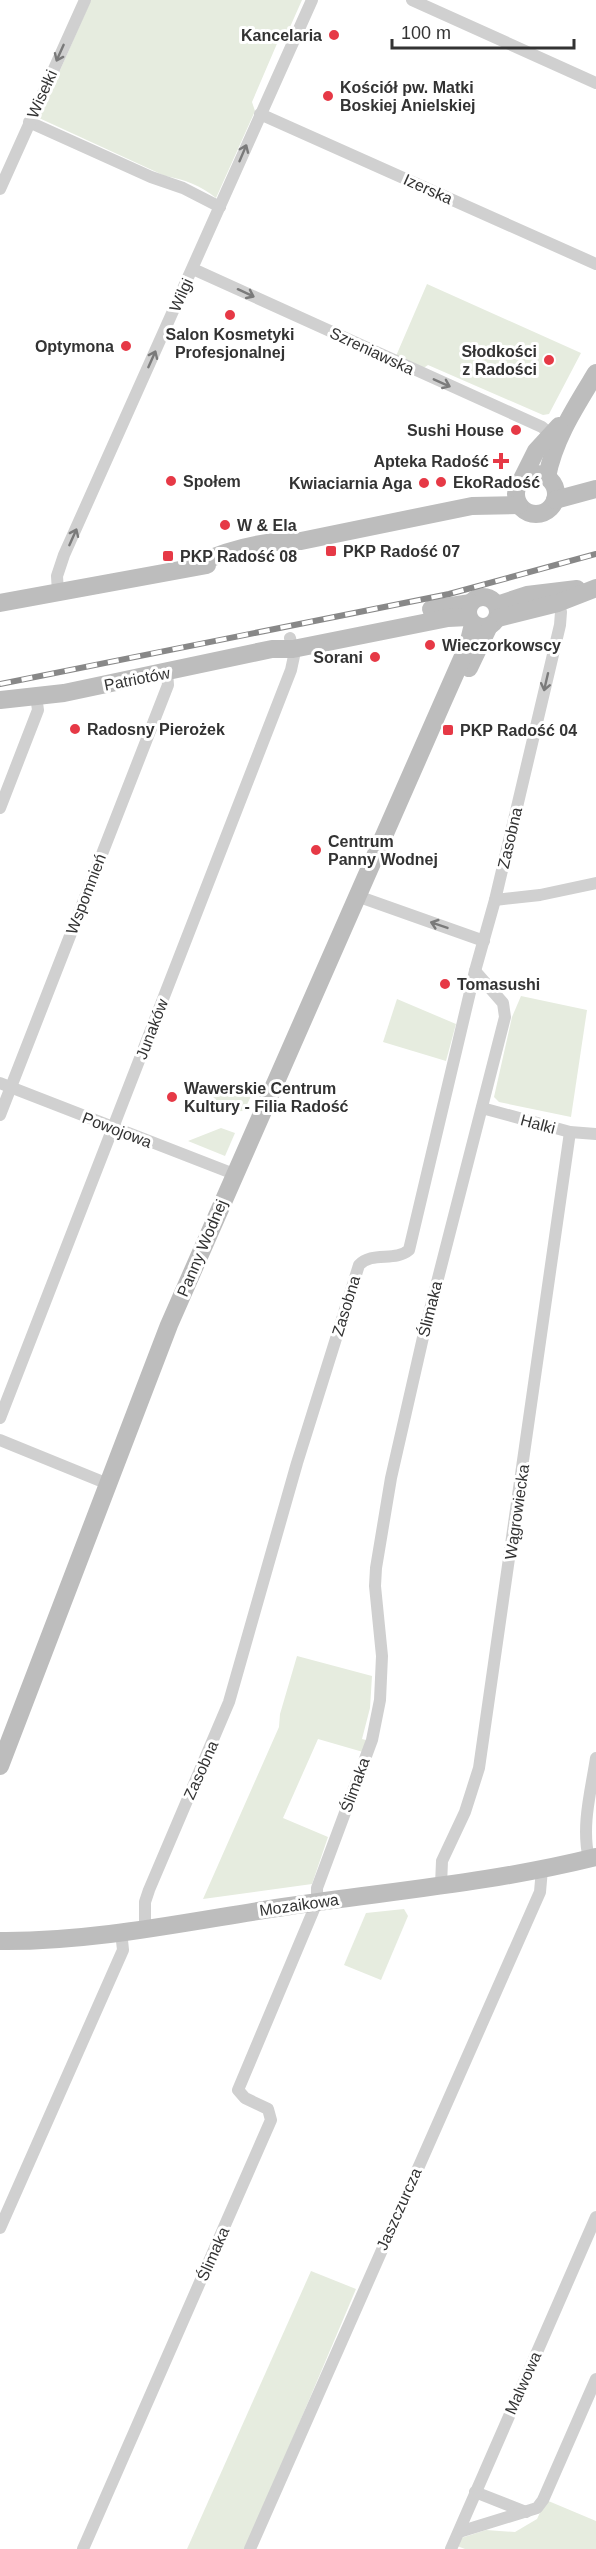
<svg xmlns="http://www.w3.org/2000/svg" width="596" height="2549" font-family="Helvetica,sans-serif">
<rect width="100%" height="100%" fill="#fff"/>
<g fill="#e6ecdf">
<path d="M91 0H302L286 36 279 39 252 102 255 111 216 198C200 185 186 180 165 176L39 118Z"/>
<polygon points="427,284 581,353 549,414 543,415 428,365 422,369 396,356"/>
<polygon points="521,996 587,1010 571,1117 499,1102 494,1097 512,1017"/>
<polygon points="397,999 456,1024 446,1061 383,1042"/>
<polygon points="219,1084 251,1096 244,1111 208,1112"/>
<polygon points="221,1128 235,1133 225,1156 188,1141"/>
<polygon points="297,1656 372,1676 370,1708 362,1739 366,1740 363,1752 318,1739 283,1818 328,1837 312,1884 203,1899 279,1727 280,1714"/>
<polygon points="404,1909 408,1916 381,1980 344,1965 366,1913"/>
<polygon points="311,2271 356,2289 246,2549 187,2549"/>
<polygon points="546,2500 596,2521 596,2549 465,2549 457,2546 461,2538 486,2530 515,2532 537,2519"/>
</g>
<g fill="none" stroke-linecap="round" stroke-linejoin="round">
<g stroke="#d0d0d0" stroke-width="12">
<polyline points="412,0 596,83"/>
<polyline points="260,114 596,264"/>
<polyline points="29,122 151,177 183,188 220,207"/>
<polyline points="0,189 85,0"/>
<polyline points="193,269 542,427 550,434"/>
<polyline points="58,592 57,576 64,555 312,0"/>
<polyline points="0,808 38,710 36,696"/>
<polyline points="357,896 484,941"/>
<polyline points="495,900 540,895 596,883"/>
<polyline points="0,1083 234,1174"/>
<polyline points="482,1108 570,1132 596,1134"/>
<polyline points="0,1115 168,685 167,672"/>
<polyline points="0,1418 291,670 294,656 290,638"/>
<polyline points="0,1440 108,1484"/>
<path d="M589 1859C581 1826 591 1791 596 1758"/>
<polyline points="441,1885 442,1861 465,1812 479,1768 570,1132"/>
<path d="M145 1928V1902L149 1890 229 1702 297 1463 359 1265C372 1251 395 1262 409 1250L475 971 495 900 560 625 561 612 558 603"/>
<polyline points="0,2228 123,1950 121,1931"/>
<polyline points="475,2492 526,2512"/>
<polyline points="459,2532 537,2508 543,2500 596,2379"/>
<polyline points="83,2549 271,2120 268,2109 245,2098 238,2090 317,1902 317,1888 372,1740 380,1700 382,1656 375,1586 376,1568 391,1478 424,1333 505,1017 503,1003 475,971"/>
<polyline points="250,2549 540,1892 542,1869"/>
<polyline points="451,2549 596,2217"/>
</g>
<g stroke="#bdbdbd" stroke-width="18">
<circle cx="536" cy="494" r="20"/>
<path d="M547 477C554 439 576 406 596 373"/>
<polyline points="522,479 536,451 559,426"/>
<polyline points="555,500 596,489"/>
<path d="M194 565C227 550 264 540 301 541L472 506 519 505"/>
<circle cx="483" cy="612" r="15"/>
<polyline points="0,603 207,565"/>
<polyline points="497,605 527,595 577,589"/>
<polyline points="431,609 471,603"/>
<polyline points="498,618 558,603 596,588"/>
<polyline points="469,668 489,626"/>
<polyline points="0,700 64,693 272,649 293,649 448,618 468,617"/>
<polyline points="0,1766 169,1325 441,706 468,645 473,624"/>
<path d="M0 1941C97 1942 195 1920 290 1906 392 1891 496 1882 596 1857"/>
</g>
<g stroke="#888" stroke-width="6">
<polyline id="rail" points="0,684 449,594 596,554"/>
</g>
<use href="#rail" stroke="#fff" stroke-width="4" stroke-dasharray="11" stroke-linecap="butt"/>
</g>
<defs><path id="oneway-shaft" d="M-6 0H5M1.5-3L5.5 0L1.5 3" fill="none" stroke-width="1.6" stroke-linecap="round" stroke-linejoin="round" transform="scale(1.5)"/></defs>
<g stroke="#7a7a7a">
<use href="#oneway-shaft" transform="translate(60 53) rotate(114)"/>
<use href="#oneway-shaft" transform="translate(243 153) rotate(-67)"/>
<use href="#oneway-shaft" transform="translate(246 293) rotate(25)"/>
<use href="#oneway-shaft" transform="translate(152 359) rotate(-66)"/>
<use href="#oneway-shaft" transform="translate(442 383) rotate(24)"/>
<use href="#oneway-shaft" transform="translate(73 537) rotate(-66)"/>
<use href="#oneway-shaft" transform="translate(546 682) rotate(103)"/>
<use href="#oneway-shaft" transform="translate(439 925) rotate(-161)"/>
</g>
<g fill="#e63946" stroke="#fff" stroke-width="2">
<circle cx="334" cy="35" r="6"/>
<circle cx="328" cy="96" r="6"/>
<circle cx="230" cy="315" r="6"/>
<circle cx="126" cy="346" r="6"/>
<circle cx="549" cy="360" r="6"/>
<circle cx="516" cy="430" r="6"/>
<path d="M498 452h6v6h6v6h-6v6h-6v-6h-6v-6h6z"/>
<circle cx="171" cy="481" r="6"/>
<circle cx="441" cy="482" r="6"/>
<circle cx="424" cy="483" r="6"/>
<circle cx="225" cy="525" r="6"/>
<rect x="325" y="545" width="12" height="12" rx="3"/>
<rect x="162" y="550" width="12" height="12" rx="3"/>
<circle cx="430" cy="645" r="6"/>
<circle cx="375" cy="657" r="6"/>
<circle cx="75" cy="729" r="6"/>
<rect x="442" y="724" width="12" height="12" rx="3"/>
<circle cx="316" cy="850" r="6"/>
<circle cx="445" cy="984" r="6"/>
<circle cx="172" cy="1097" r="6"/>
</g>
<g text-anchor="middle" dominant-baseline="central" stroke-width="6" stroke-linejoin="round" paint-order="stroke">
<g font-size="16" font-weight="bold" fill="#333" stroke="#fff" text-anchor="start">
<text x="322" y="35" text-anchor="end">Kancelaria</text>
<text x="340" y="87">Kościół pw. Matki<tspan x="340" dy="18">Boskiej Anielskiej</tspan></text>
<text x="230" y="334" text-anchor="middle">Salon Kosmetyki<tspan x="230" dy="18">Profesjonalnej</tspan></text>
<text x="114" y="346" text-anchor="end">Optymona</text>
<text x="537" y="351" text-anchor="end">Słodkości<tspan x="537" dy="18">z Radości</tspan></text>
<text x="504" y="430" text-anchor="end">Sushi House</text>
<text x="489" y="461" text-anchor="end">Apteka Radość</text>
<text x="183" y="481">Społem</text>
<text x="453" y="482">EkoRadość</text>
<text x="412" y="483" text-anchor="end">Kwiaciarnia Aga</text>
<text x="237" y="525">W &amp; Ela</text>
<text x="343" y="551">PKP Radość 07</text>
<text x="180" y="556">PKP Radość 08</text>
<text x="442" y="645">Wieczorkowscy</text>
<text x="363" y="657" text-anchor="end">Sorani</text>
<text x="87" y="729">Radosny Pierożek</text>
<text x="460" y="730">PKP Radość 04</text>
<text x="328" y="841">Centrum<tspan x="328" dy="18">Panny Wodnej</tspan></text>
<text x="457" y="984">Tomasushi</text>
<text x="184" y="1088">Wawerskie Centrum<tspan x="184" dy="18">Kultury - Filia Radość</tspan></text>
</g>
<g font-size="16" fill="#333" stroke="#fff">
<text transform="translate(42 94) rotate(-66)">Wisełki</text>
<text transform="translate(428 189) rotate(24)">Izerska</text>
<text transform="translate(181 295) rotate(-66)">Wilgi</text>
<text transform="translate(372 351) rotate(25)">Szreniawska</text>
<text transform="translate(137 679) rotate(-11)">Patriotów</text>
<text transform="translate(510 838) rotate(-77)">Zasobna</text>
<text transform="translate(86 894) rotate(-69)">Wspomnień</text>
<text transform="translate(152 1029) rotate(-69)">Junaków</text>
<text transform="translate(538 1124) rotate(15)">Halki</text>
<text transform="translate(117 1130) rotate(21)">Powojowa</text>
<text transform="translate(202 1248) rotate(-67)">Panny Wodnej</text>
<text transform="translate(346 1306) rotate(-73)">Zasobna</text>
<text transform="translate(430 1309) rotate(-76)">Ślimaka</text>
<text transform="translate(517 1512) rotate(-82)">Wągrowiecka</text>
<text transform="translate(201 1770) rotate(-66)">Zasobna</text>
<text transform="translate(355 1785) rotate(-70)">Ślimaka</text>
<text transform="translate(299 1905) rotate(-8)">Mozaikowa</text>
<text transform="translate(399 2209) rotate(-66)">Jaszczurcza</text>
<text transform="translate(213 2254) rotate(-66)">Ślimaka</text>
<text transform="translate(523 2383) rotate(-66)">Malwowa</text>
</g>
</g>
<path d="M392 39v9h182v-9" fill="none" stroke="#333333" stroke-width="3"/>
<text x="401" y="39" font-size="18" fill="#333333" stroke="#ffffff" stroke-width="4.5" paint-order="stroke">100 m</text>
</svg>
